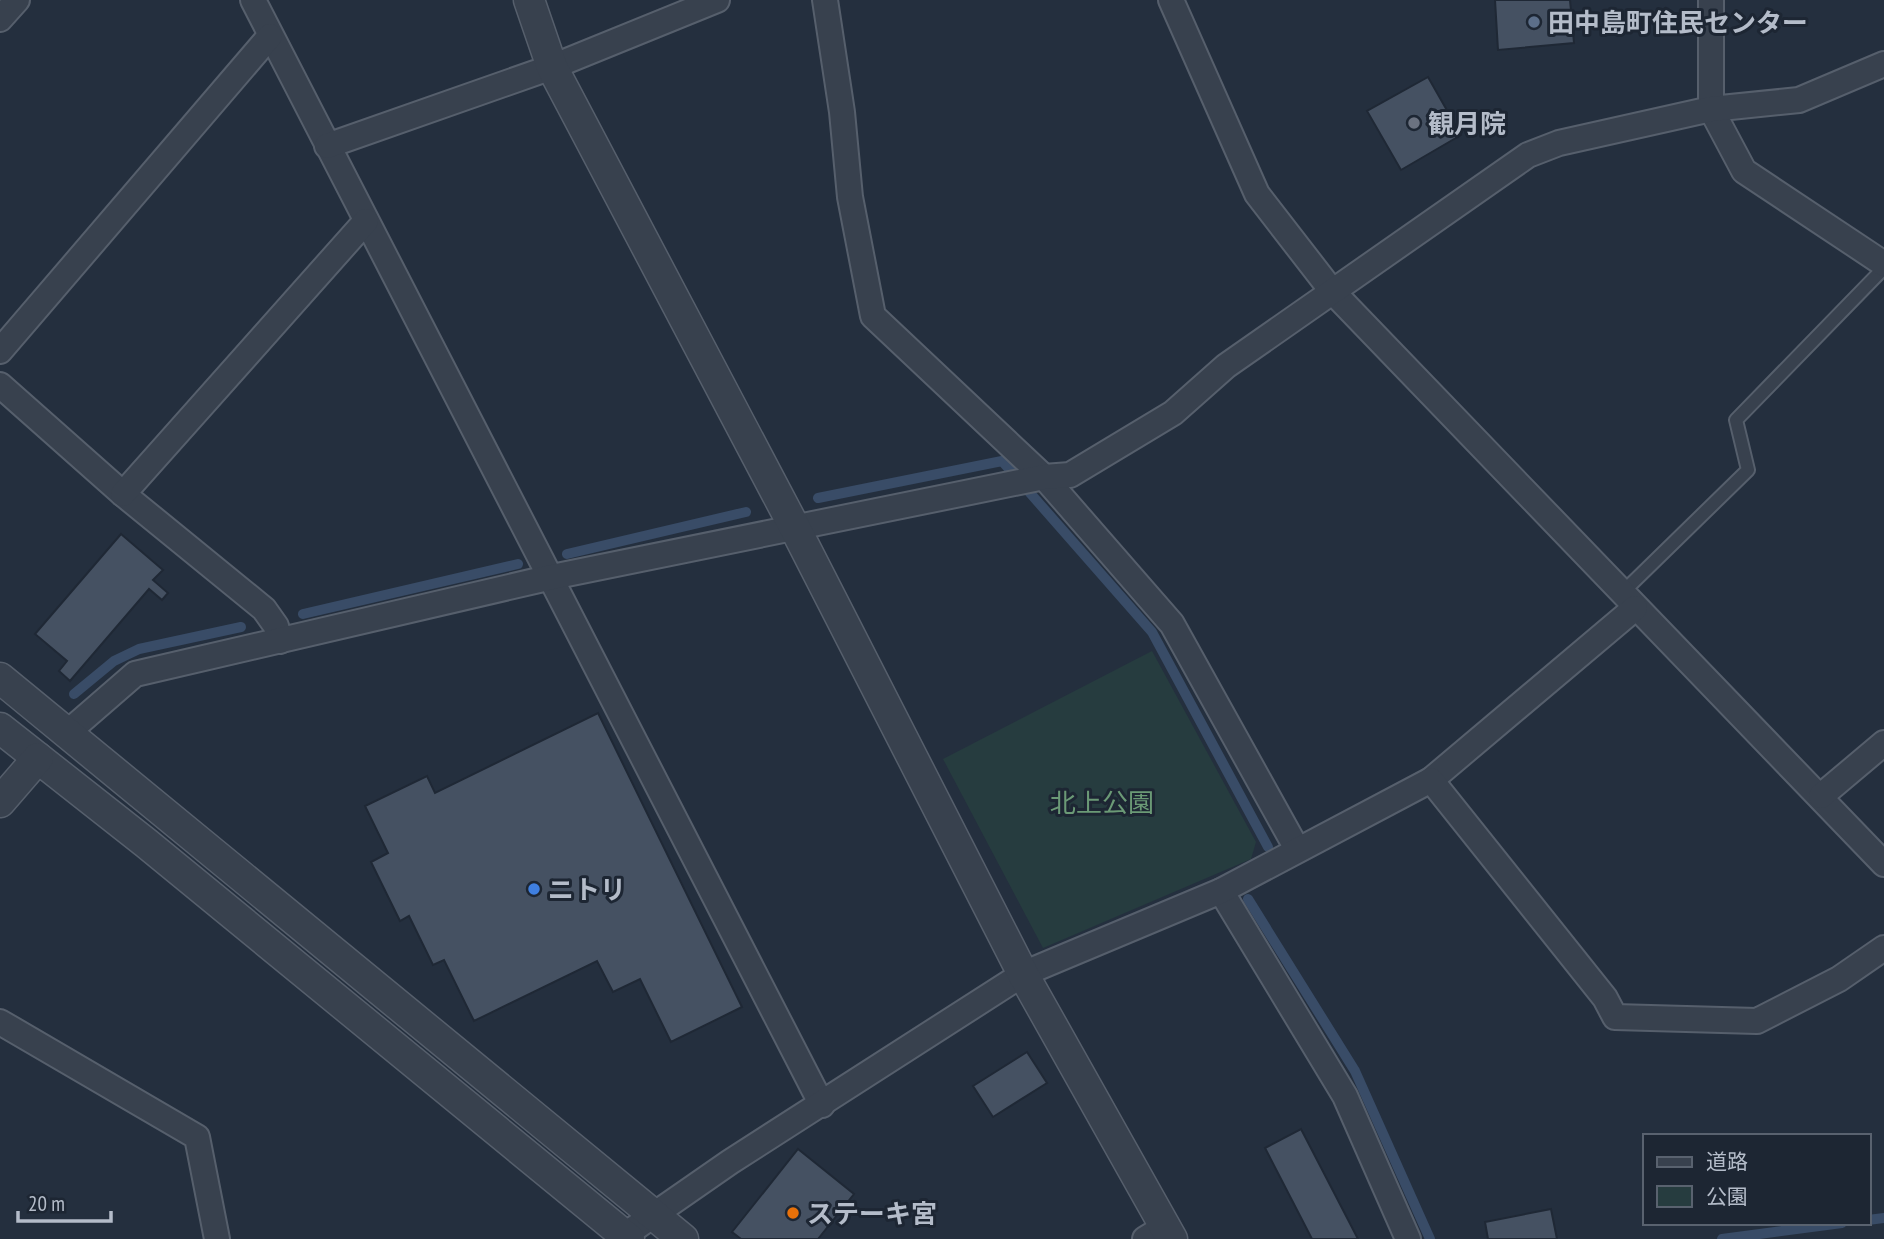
<svg xmlns="http://www.w3.org/2000/svg" width="1884" height="1239" font-family="'PT Sans Narrow','Noto Sans JP',sans-serif">
<rect width="100%" height="100%" fill="#242f3e"/>
<polygon fill="#263c3f" points="1152,651 1256,842 1251,859 1043,948 943,759"/>
<g fill="none" stroke-linecap="round" stroke-linejoin="round">
<g stroke="#394c67" stroke-width="10">
<polyline points="818,498 1002,461 1152,632 1268,847"/>
<polyline points="567,554 746,512"/>
<polyline points="303,614 518,564"/>
<polyline points="74,694 114,661 139,649 241,627"/>
<polyline points="1248,899 1355,1071 1430,1239"/>
<polyline points="1868,1220 1884,1218"/>
<polyline points="1722,1239 1842,1223"/>
</g>
</g>
<g fill="#455162" stroke="#1f2835" stroke-width="2">
<polygon points="1495,0 1570,0 1574,43 1498,50"/>
<polygon points="1428,77 1461,135 1401,170 1367,111"/>
<polygon points="121,534 163,570 153,580 168,593 162,600 149,589 70,681 59,671 67,661 35,634"/>
<polygon points="598,713 742,1007 671,1042 640,979 613,992 597,961 474,1021 444,960 433,965 409,916 400,921 371,862 388,853 365,806 427,776 435,793"/>
<polygon points="1027,1052 1047,1083 993,1117 973,1086"/>
<polygon points="1301,1129 1358,1239 1312,1239 1265,1148"/>
<polygon points="798,1149 854,1194 818,1239 741,1239 732,1232"/>
<polygon points="1551,1209 1557,1239 1488,1239 1485,1222"/>
</g>
<g fill="none" stroke-linecap="round" stroke-linejoin="round">
<g stroke="#565f6c" stroke-width="16">
<polyline id="service" points="1622,593 1748,470 1736,420 1884,268"/>
</g>
<g stroke="#565f6c" stroke-width="28">
<g id="minor">
<polyline points="253,0 822,1105"/>
<polyline points="825,0 842,112 850,197 873,316 1044,477 1172,624 1297,849"/>
<polyline points="1171,0 1257,194 1332,291 1884,864"/>
<polyline points="1711,0 1711,109 1744,171 1884,264"/>
<polyline points="0,19 17,0"/>
<polyline points="327,146 552,67 717,0"/>
<polyline points="0,351 270,36"/>
<polyline points="0,385 123,494 264,609 276,626 280,641"/>
<polyline points="123,494 366,221"/>
<polyline points="67,733 135,674 552,577 1044,477 1070,475 1173,413 1226,366 1528,155 1559,143 1711,109 1799,100 1884,64"/>
<polyline points="1431,780 1635,608"/>
<polyline points="1821,796 1884,743"/>
<polyline points="1221,891 1345,1096 1408,1239"/>
<polyline points="0,1022 197,1137 217,1239"/>
<polyline points="619,1239 730,1162 1023,974 1221,891 1431,780 1605,998 1615,1017 1757,1021 1839,979 1884,948"/>
<polyline points="1145,1239 1163,1228"/>
</g>
</g>
<g stroke="#565f6c" stroke-width="33">
<g id="tertiary">
<polyline points="529,0 552,67 796,530 1023,974 1172,1239"/>
<polyline points="0,678 683,1239"/>
<polyline points="0,728 146,843 629,1239"/>
<polyline points="0,802 38,758"/>
</g>
</g>
<use href="#service" stroke="#38414e" stroke-width="12"/>
<use href="#minor" stroke="#38414e" stroke-width="24"/>
<use href="#tertiary" stroke="#38414e" stroke-width="30"/>
</g>
<circle fill="#5c6f8a" stroke="#1d2633" stroke-width="2.5" cx="1534" cy="22" r="7"/>
<circle fill="#6b7280" stroke="#1d2633" stroke-width="2.5" cx="1414" cy="123" r="7"/>
<circle fill="#3f7fe0" stroke="#1d2633" stroke-width="2.5" cx="534" cy="889" r="7"/>
<circle fill="#e8710a" stroke="#1d2633" stroke-width="2.5" cx="793" cy="1213" r="7"/>
<g text-anchor="middle" dominant-baseline="central" stroke-width="6" stroke-linejoin="round" paint-order="stroke">
<g font-size="26" font-weight="bold" fill="#b4bcc9" stroke="#1d2633" text-anchor="start">
<text x="1548" y="22">田中島町住民センター</text>
<text x="1428" y="123">観月院</text>
<text x="548" y="889">ニトリ</text>
<text x="807" y="1213">ステーキ宮</text>
</g>
<g font-size="26" fill="#6b9a76" stroke="#1d2633">
<text x="1102" y="802">北上公園</text>
</g>
</g>
<rect x="1643" y="1134" width="228" height="91" fill="#1d2633" stroke="#59626f" stroke-width="2"/>
<rect x="1657" y="1157" width="35" height="10" fill="#38414e" stroke="#59626f" stroke-width="2"/>
<text x="1706" y="1169" font-size="21" fill="#b4bcc9">道路</text>
<rect x="1657" y="1186" width="35" height="21" fill="#263c3f" stroke="#59626f" stroke-width="2"/>
<text x="1706" y="1204" font-size="21" fill="#b4bcc9">公園</text>
<path d="M18 1211v10h93v-10" fill="none" stroke="#b4bcc9" stroke-width="3.5"/>
<text x="28" y="1211" font-size="21" fill="#b4bcc9" stroke="#1d2633" stroke-width="5" paint-order="stroke">20 m</text>
</svg>
